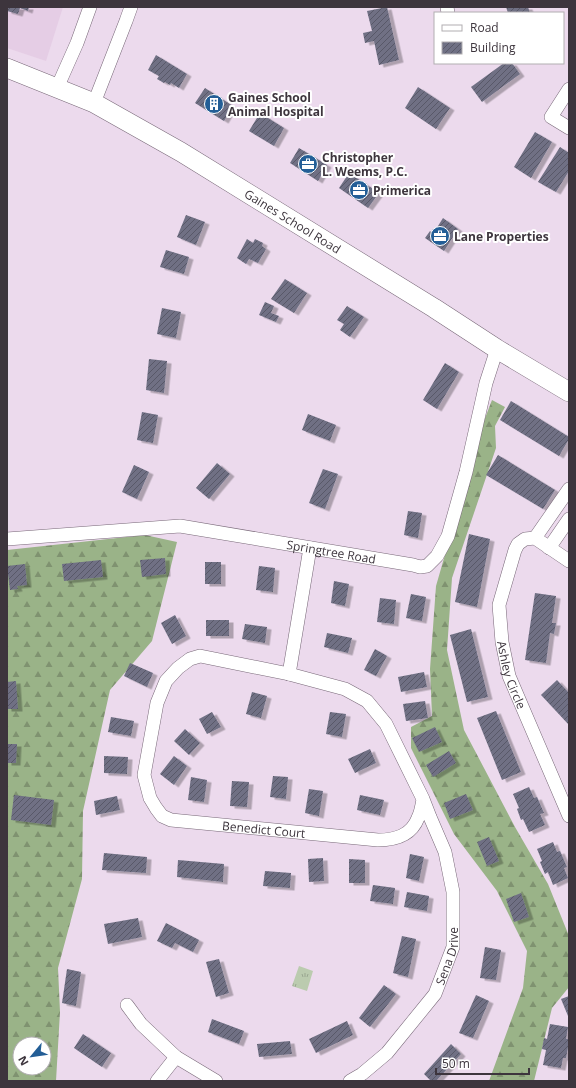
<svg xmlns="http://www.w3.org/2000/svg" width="576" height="1088" font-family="'Open Sans',sans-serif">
<defs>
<pattern id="forest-firs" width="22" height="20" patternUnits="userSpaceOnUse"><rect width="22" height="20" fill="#9ab388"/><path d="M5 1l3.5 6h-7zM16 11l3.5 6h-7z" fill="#7f9270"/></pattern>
<pattern id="park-tufts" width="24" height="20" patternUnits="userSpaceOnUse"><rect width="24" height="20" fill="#bbcbaf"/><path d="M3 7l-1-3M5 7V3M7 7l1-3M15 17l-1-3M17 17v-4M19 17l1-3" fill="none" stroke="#99a690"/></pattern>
<pattern id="building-hatch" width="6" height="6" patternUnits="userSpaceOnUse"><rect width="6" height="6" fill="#6f7084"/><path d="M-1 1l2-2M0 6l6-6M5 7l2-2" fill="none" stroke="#585868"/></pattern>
<filter id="shadow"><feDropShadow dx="4.5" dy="2.5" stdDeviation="0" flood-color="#0004"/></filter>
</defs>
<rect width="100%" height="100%" fill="#ecdaed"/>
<polygon fill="#e5cde5" points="7,7 63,7 46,61 7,48"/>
<g fill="url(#forest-firs)" fill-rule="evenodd">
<polygon points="492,400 505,407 495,426 496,448 452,578 447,650 464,730 515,827 548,884 569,936 569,987 552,1008 534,1081 489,1081 523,988 527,951 497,891 454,834 411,748 411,727 432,716 430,669 436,586 482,426"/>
<path d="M145 535 177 542 152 641 110 690 83 811 82 879 58 968 60 1012 56 1081H7V550ZM20 1044H44V1068H20Z"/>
</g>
<polygon fill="url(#park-tufts)" points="299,966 313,971 307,991 292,986"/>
<g fill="url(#building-hatch)" filter="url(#shadow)">
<polygon points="7,7 29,7 28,11 20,8 18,14 7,11"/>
<polygon points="387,7 399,60 379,65 374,41 365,43 363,33 372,31 367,11"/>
<polygon points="506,7 528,7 530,13 508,13"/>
<polygon points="156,55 187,74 179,88 171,83 170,85 165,82 164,83 157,79 159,76 148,70"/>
<polygon points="504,63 512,63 520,74 482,102 471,87"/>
<polygon points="418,87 450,108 436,129 405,108"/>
<polygon points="205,88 233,106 224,121 195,103"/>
<polygon points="260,113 284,128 274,146 249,131"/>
<polygon points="535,132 552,142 531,178 514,167"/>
<polygon points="560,147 569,153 569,171 556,192 538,182"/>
<polygon points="299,148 327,165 318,181 290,163"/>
<polygon points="349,173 379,193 368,208 339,188"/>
<polygon points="186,215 205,222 196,245 177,237"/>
<polygon points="443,218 458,229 444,251 425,238 430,231 433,234"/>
<polygon points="247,239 253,243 255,239 263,243 262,246 266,249 258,263 249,259 246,264 237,258"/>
<polygon points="166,250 189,257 184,274 160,267"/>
<polygon points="285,279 307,293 294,313 271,299"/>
<polygon points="265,302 274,306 271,313 279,316 276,322 259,315"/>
<polygon points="347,306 364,317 350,337 340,330 344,324 337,320"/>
<polygon points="162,308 181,312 176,338 157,334"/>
<polygon points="149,359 167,361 164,393 146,390"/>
<polygon points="445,363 459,372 437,409 423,400"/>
<polygon points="511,401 569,437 569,439 559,456 500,420"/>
<polygon points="142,412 158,415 153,443 137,440"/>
<polygon points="308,414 336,425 330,441 302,430"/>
<polygon points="498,455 555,490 543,509 486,475"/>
<polygon points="217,463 230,474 209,499 196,488"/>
<polygon points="134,465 149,472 137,499 122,492"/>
<polygon points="323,469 338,474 325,509 309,503"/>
<polygon points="408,511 422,513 418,538 404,535"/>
<polygon points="469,534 490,539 477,607 455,602"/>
<polygon points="165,558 166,574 142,577 140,560"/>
<polygon points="101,560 103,577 64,581 62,564"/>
<rect x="205" y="562" width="16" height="22"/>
<polygon points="25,564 27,585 17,586 18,589 10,590 7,566"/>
<polygon points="259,566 275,568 273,592 256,590"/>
<polygon points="334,581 349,584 345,606 331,603"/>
<polygon points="535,593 556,596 552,623 556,623 554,634 550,633 546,663 525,660"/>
<polygon points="411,594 426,597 422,621 406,618"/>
<polygon points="380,598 396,600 394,624 377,622"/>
<polygon points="175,615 186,636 172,644 161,623"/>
<rect x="206" y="620" width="23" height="16"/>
<polygon points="245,624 267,627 265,643 242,639"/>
<polygon points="471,629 488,697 467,702 450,635"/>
<polygon points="327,633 352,638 348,653 324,647"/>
<polygon points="375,649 387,656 376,676 364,670"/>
<polygon points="130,663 153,673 147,687 124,676"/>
<polygon points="424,672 427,687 401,692 398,677"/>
<polygon points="557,680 569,693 569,725 541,695"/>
<polygon points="16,681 18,709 7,709 7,682"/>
<polygon points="252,692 267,696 261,718 246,714"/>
<polygon points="425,701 428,718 406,721 403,704"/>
<polygon points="496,711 521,772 502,780 477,718"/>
<polygon points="212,712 221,727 207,734 199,719"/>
<polygon points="330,712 346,714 342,737 326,734"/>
<polygon points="111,717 134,721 131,736 108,732"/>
<polygon points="435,727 442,742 419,752 412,738"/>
<polygon points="185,729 200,743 189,755 174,741"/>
<polygon points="7,744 17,744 16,763 7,763"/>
<polygon points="370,749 376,763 355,773 348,759"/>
<polygon points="449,751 456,763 433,777 426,765"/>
<polygon points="104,756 128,757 127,774 104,773"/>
<polygon points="174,756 187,766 174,785 160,774"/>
<polygon points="273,776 288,777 286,799 270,797"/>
<polygon points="191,777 207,780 204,802 188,800"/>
<polygon points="232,781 249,782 247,807 230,806"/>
<polygon points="529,787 534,798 537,797 544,813 540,814 545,825 529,832 523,819 521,820 517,809 519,808 513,794"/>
<polygon points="309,789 323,791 319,816 305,813"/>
<polygon points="466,794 473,810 450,819 444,803"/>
<polygon points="14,795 54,800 51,825 11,820"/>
<polygon points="360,795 384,800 380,815 357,810"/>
<polygon points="117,796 120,810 96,815 94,801"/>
<polygon points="489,837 499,861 487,866 477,842"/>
<polygon points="553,842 557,852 560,851 567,867 564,868 568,878 553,885 548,872 545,874 540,862 542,861 537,849"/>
<polygon points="104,853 147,857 146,873 102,870"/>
<polygon points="410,854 424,857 419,881 406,878"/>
<polygon points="323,858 324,881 309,882 308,859"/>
<polygon points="349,859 365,860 365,883 349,883"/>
<polygon points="178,860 224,864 223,882 177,877"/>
<polygon points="265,871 291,873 290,888 263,886"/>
<polygon points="373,885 395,888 393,904 370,901"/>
<polygon points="407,892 429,896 427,911 404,907"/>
<polygon points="521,893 529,917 514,922 506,899"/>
<polygon points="138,918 142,937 108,944 104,924"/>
<polygon points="166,923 199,940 193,952 175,943 172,948 157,941"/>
<polygon points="402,936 416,939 408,977 393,973"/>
<polygon points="485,947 501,950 496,980 480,978"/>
<polygon points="219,959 229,993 216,997 206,962"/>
<polygon points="67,969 81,972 76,1006 62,1003"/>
<polygon points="384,985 396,994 370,1027 359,1018"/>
<polygon points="476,995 489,1001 473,1038 459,1033"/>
<polygon points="569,996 569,1016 568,1016 561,999"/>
<polygon points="212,1019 244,1031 239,1044 208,1032"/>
<polygon points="347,1021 353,1035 316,1053 309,1039"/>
<polygon points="550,1024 568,1027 566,1039 569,1039 569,1042 566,1058 563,1058 561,1068 543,1065 546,1050 542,1049 544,1038 547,1039"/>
<polygon points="83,1034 111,1053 102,1067 74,1048"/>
<polygon points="290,1041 292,1054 259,1057 257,1044"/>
<polygon points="451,1044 461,1054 436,1081 431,1081 424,1074"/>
</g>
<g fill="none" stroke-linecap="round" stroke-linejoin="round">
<g stroke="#786878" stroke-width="14">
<g id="street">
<polyline points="447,7 448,13"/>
<polyline points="57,88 77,43 90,7"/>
<polyline points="569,89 551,117 569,128"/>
<polyline points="94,103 126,21 131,7"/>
<polyline points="535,538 569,489"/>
<path id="s1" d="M7 539 180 526 413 565 420 567 427 566 437 556 448 536 466 472 486 383 497 349"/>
<polyline points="549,548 569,519"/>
<path id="s2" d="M569 561 535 538 525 539 518 544 515 550 499 605 502 642 509 676 569 816"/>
<polyline points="289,674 310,548"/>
<polyline points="127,1005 141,1024 176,1057 216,1081"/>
<polyline points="157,1081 176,1057"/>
<path id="s3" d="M350 1081 362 1074 387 1053 435 994 453 947V892L445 852 430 817 423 799 386 724 367 701 345 689 289 674 200 656 190 659 178 668 166 681 157 703 144 775 150 798 156 808 162 816 171 820 378 840C395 840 411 836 418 818 421 812 422 805 423 799"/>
</g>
</g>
<g stroke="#786878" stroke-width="20">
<g id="secondary">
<path id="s4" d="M7 68 94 103 181 152 434 308 497 349 569 392"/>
</g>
</g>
<use href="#street" stroke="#fff" stroke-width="13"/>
<use href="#secondary" stroke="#fff" stroke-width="19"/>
</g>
<defs>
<g id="building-disc" transform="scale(1)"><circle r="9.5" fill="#235e96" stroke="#fff"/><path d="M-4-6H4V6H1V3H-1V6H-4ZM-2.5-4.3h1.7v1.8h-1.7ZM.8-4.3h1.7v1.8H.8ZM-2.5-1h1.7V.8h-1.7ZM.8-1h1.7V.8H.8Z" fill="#fff"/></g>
<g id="office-disc" transform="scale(1)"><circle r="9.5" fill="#235e96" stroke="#fff"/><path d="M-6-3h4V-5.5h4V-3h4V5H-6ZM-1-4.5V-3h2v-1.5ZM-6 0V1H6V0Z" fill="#fff"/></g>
</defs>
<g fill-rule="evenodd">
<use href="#building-disc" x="214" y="104"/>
<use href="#office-disc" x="308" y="164"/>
<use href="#office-disc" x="359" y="190"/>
<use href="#office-disc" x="440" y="236"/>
</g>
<g text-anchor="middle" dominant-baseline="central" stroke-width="4" stroke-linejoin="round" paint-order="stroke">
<g font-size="12" font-weight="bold" fill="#3d353d" stroke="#fff" text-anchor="start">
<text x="228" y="97">Gaines School<tspan x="228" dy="14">Animal Hospital</tspan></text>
<text x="322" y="157">Christopher<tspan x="322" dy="14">L. Weems, P.C.</tspan></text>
<text x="373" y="190">Primerica</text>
<text x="454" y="236">Lane Properties</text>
</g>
<g font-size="12" fill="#3d353d" stroke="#fff">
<text stroke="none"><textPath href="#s4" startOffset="325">Gaines School Road</textPath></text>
<text stroke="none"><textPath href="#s1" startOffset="327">Springtree Road</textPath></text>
<text stroke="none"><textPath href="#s2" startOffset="195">Ashley Circle</textPath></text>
<text stroke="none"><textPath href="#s3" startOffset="902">Benedict Court</textPath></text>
<text stroke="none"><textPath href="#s3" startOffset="163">Sena Drive</textPath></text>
</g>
</g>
<rect width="576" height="1088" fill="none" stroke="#3d353d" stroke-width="16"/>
<rect x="434" y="12" width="130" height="52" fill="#ffffff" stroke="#b1aeb1"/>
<rect x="442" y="25" width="20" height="6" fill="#ffffff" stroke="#b1aeb1"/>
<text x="470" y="32" font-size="12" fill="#3d353d">Road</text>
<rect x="442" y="42" width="20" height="12" fill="url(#building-hatch)" stroke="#b1aeb1"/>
<text x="470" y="52" font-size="12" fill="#3d353d">Building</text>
<g transform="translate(32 1056) rotate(241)"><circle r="19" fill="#ffffff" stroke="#b1aeb1"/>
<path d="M0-3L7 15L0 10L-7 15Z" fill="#235e96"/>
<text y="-6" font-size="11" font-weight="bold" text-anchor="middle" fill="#3d353d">N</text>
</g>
<path d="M436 1068v6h93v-6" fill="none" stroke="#3d353d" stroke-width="2"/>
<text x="442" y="1068" font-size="12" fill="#3d353d" stroke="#ffffff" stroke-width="3" paint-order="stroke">50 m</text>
</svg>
